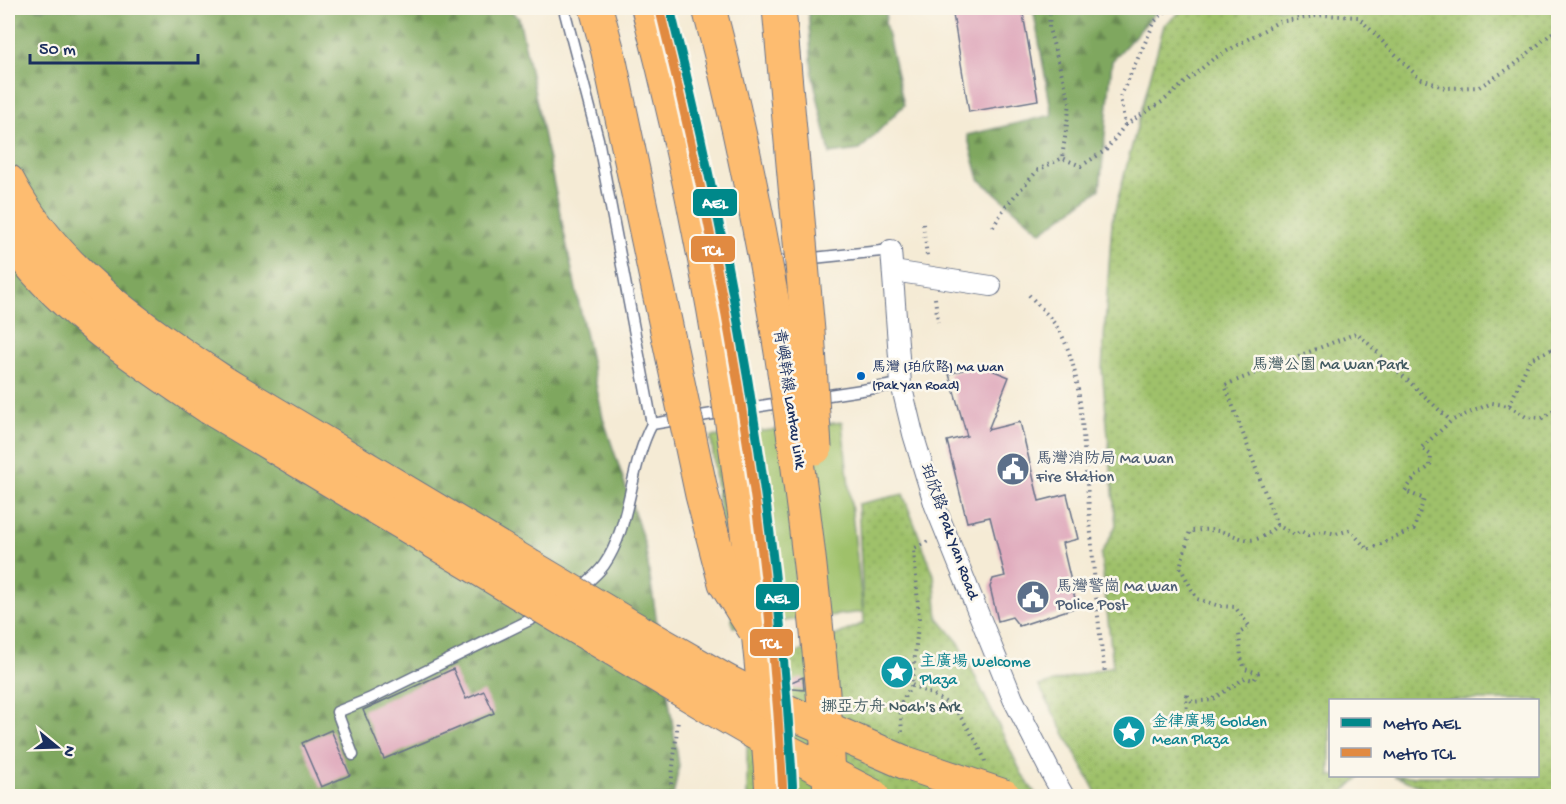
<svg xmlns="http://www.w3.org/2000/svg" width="1566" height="804" font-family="'Gochi Hand','LXGW WenKai TC',sans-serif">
<defs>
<pattern id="forest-firs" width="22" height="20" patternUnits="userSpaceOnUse" patternTransform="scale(1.5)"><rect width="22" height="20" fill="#7fa75e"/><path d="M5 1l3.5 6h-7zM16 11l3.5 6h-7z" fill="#678851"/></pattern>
<pattern id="park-dots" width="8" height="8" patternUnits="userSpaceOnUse" patternTransform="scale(1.5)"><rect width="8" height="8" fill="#9fc16a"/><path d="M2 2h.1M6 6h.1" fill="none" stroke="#819d5a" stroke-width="1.8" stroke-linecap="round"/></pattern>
</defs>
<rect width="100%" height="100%" fill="#fbf7ec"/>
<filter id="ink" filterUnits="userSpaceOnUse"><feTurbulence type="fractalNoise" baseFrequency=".0167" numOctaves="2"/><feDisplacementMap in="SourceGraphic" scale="12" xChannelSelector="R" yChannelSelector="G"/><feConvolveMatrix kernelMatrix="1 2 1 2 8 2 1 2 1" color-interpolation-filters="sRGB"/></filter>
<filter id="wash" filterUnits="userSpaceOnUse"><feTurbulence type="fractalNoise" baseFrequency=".008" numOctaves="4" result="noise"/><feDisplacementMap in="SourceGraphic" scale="24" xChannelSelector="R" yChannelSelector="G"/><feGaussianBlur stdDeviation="1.35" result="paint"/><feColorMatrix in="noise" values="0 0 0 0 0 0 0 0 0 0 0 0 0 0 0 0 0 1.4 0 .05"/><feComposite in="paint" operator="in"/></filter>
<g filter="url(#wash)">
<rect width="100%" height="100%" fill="#f5ebd5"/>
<g fill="url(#forest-firs)" stroke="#4d6b5e" stroke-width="1.5">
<polygon points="8,8 507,8 519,18 603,418 645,545 679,766 673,796 8,796"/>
<polygon points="808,8 887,8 885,23 904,105 860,150 830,154 812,73"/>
<polygon points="1033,8 1160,8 1112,61 1100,189 1041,232 979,179 967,135 1052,115"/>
</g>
<g fill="url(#park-dots)" stroke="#5d7864" stroke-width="1.5">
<polygon points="1185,8 1558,8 1558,796 1445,796 1394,776 1538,776 1538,700 1330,700 1330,776 1361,776 1339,796 1098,796 1039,686 1113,666 1101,555 1116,525 1102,369 1112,221 1164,25"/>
<polygon points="903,494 934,575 938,618 959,643 1022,774 1037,796 747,796 747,675 864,623 858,504"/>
</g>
<polygon fill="#9fc16a" stroke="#5d7864" stroke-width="1.5" points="842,422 863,612 733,627 711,437"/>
<g id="blocks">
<g fill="#e0abbd">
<polygon points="952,8 1022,8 1038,100 969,112"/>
<polygon points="979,365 1009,377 988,430 1020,422 1039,501 1067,494 1078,539 1062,543 1077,607 1019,626 1012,617 998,621 990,587 993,579 1005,576 990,517 967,522 947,441 967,436 949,374"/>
<polygon points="453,669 466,699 484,691 494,713 384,759 363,710"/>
<polygon points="803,677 804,690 783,688 782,686"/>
<polygon points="331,730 350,775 321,787 302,743"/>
</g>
</g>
</g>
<g filter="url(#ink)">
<use href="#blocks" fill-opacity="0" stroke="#677188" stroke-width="1.5"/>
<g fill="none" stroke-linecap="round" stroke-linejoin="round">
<g stroke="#677188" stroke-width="13">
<g id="service">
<path d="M562 8 564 9 598 139 652 424C629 467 631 527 604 565 597 575 586 583 577 591"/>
<polyline points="774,262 891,250"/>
<polyline points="816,397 901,384"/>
<polyline points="652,424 785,402"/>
<polyline points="353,755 337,712 369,699 544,613"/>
</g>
</g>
<g stroke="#677188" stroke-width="22">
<g id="minor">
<polyline points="891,250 901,384 913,434 935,506 1013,699 1053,777 1064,796"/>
<polyline points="893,271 991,286"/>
</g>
</g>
<g stroke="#677188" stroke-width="35">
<g id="motorway">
<polyline points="596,8 608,52 669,340"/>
<path d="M8 181C56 273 145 330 229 386"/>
<path d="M8 236C60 310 136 358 210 408"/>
</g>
</g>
<g stroke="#677188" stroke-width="4" stroke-dasharray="1.5 4.5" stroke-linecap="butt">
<polyline points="1050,8 1049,29 1070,103 1062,158"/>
<polyline points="1125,125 1162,102 1213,59 1278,22 1323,15 1358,17 1419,78 1445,88 1479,87 1513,66 1558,28"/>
<polyline points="923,224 927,256"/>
<polyline points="993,227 1005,207 1038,170 1062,158 1081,166 1106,150 1125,125 1120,97 1155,21 1169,8"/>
<path d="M1029 295C1043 310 1057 323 1065 342 1082 382 1082 429 1086 472 1092 539 1095 606 1105 673"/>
<polyline points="935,298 938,322"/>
<polyline points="1509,406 1526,417 1542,418 1558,408"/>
<polyline points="1277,525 1225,385 1357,333 1451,421"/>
<polyline points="919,619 914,549 928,541"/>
<path d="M912 685C924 691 945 700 954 709 962 717 983 751 985 762"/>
<path d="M1187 720 1186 693 1192 702 1212 700 1245 678 1254 680 1258 673 1245 669 1241 658 1239 633 1250 627 1235 607 1220 606 1197 599 1180 567 1190 531C1197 531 1204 529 1210 530 1242 532 1248 554 1277 525L1295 535 1301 531 1308 535 1323 531 1336 534 1350 530 1368 550 1414 529 1424 499 1405 491 1415 477 1430 466 1431 455 1421 448 1451 421 1492 403 1509 406 1530 359 1553 349 1558 351"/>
<polyline points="902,732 900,704 912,685 918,625"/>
<polyline points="670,796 678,720"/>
</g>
<use href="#service" stroke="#fff" stroke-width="10"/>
<use href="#minor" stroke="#fff" stroke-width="20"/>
<use href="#motorway" stroke="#fdbc6f" stroke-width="33"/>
<g stroke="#677188" stroke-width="35" stroke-linecap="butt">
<g id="motorway-bridge">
<path d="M648 8C697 194 730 384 752 575 760 648 768 723 772 796"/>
<path d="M709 8C757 190 789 378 810 566 818 642 827 720 830 796"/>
<polyline points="779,8 808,331 815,448"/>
<polyline points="669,340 702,495 725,583 754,629"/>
<polyline points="229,386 630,626 726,681 780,708 906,763 1004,796"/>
<polyline points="210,408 715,710 783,749 873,796"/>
</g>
</g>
<use href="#motorway-bridge" stroke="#fdbc6f" stroke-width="33"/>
<g stroke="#fbf7ec" stroke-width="14">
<path id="metro-1" d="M670 8C735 266 780 530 793 796"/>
</g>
<g stroke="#fbf7ec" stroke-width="14">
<path id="metro-2" d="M660 11C724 267 770 532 783 796"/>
</g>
<use href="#metro-1" stroke="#00888a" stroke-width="9"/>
<use href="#metro-2" stroke="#e18a41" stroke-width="9"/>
</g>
</g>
<defs>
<g id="civic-disc" transform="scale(1.725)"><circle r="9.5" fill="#5c6f8a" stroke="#fbf7ec"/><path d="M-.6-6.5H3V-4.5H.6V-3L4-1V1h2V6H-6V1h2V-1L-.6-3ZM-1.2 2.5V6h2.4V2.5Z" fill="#fff"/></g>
<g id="sight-disc" transform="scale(1.725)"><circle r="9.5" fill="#0f9aa8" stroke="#fbf7ec"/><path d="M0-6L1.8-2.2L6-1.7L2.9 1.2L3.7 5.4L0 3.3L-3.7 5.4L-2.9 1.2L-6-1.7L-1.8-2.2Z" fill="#fff"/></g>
</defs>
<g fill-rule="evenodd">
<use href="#civic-disc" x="1013" y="469"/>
<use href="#civic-disc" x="1033" y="597"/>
<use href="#sight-disc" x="897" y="672"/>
<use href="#sight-disc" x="1129" y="732"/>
</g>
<circle fill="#0065bd" stroke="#fbf7ec" stroke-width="2" cx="861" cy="376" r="5"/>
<g text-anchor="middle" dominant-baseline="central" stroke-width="5" stroke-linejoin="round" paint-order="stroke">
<g font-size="14" fill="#1b2f5e" stroke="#fbf7ec" text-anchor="start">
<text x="872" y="368">馬灣 (珀欣路) Ma Wan<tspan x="872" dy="18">(Pak Yan Road)</tspan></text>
</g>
<g font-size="16" fill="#435b62" stroke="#fbf7ec">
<text x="1330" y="366">馬灣公園 Ma Wan Park</text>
<text x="891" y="708">挪亞方舟 Noah's Ark</text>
</g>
<g font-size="16" fill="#1b2f5e" stroke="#fbf7ec">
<text transform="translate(788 399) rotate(81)">青嶼幹線 Lantau Link</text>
<text transform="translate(948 532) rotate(70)">珀欣路 Pak Yan Road</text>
</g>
<g font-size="16" fill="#4e5e75" stroke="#fbf7ec" text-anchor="start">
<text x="1036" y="460">馬灣消防局 Ma Wan<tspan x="1036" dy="18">Fire Station</tspan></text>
<text x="1056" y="588">馬灣警崗 Ma Wan<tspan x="1056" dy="18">Police Post</tspan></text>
</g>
<g font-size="16" fill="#0d838f" stroke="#fbf7ec" text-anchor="start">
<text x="920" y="663">主廣場 Welcome<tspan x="920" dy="18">Plaza</tspan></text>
<text x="1152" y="723">金律廣場 Golden<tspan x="1152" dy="18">Mean Plaza</tspan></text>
</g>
</g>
<g stroke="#fbf7ec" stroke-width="2">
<rect x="692" y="188" width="46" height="29" rx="6" fill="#00888a"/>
<rect x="690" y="235" width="46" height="28" rx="6" fill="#e18a41"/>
<rect x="755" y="583" width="45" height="28" rx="6" fill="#00888a"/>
<rect x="749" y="628" width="45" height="29" rx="6" fill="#e18a41"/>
</g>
<g font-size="16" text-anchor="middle" font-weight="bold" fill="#fff">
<text x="715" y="208">AEL</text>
<text x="713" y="255">TCL</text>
<text x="777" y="603">AEL</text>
<text x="771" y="648">TCL</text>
</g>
<rect width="1566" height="804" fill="none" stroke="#fbf7ec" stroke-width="30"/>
<rect x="1329" y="699" width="210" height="78" fill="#fbf7ec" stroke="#a1a7b3" stroke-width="1.5"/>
<rect x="1341" y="718" width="30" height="9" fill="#00888a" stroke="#a1a7b3" stroke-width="1.5"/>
<text x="1383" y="729" font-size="18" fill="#1b2f5e">Metro AEL</text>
<rect x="1341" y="748" width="30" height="9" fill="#e18a41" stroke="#a1a7b3" stroke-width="1.5"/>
<text x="1383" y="759" font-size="18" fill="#1b2f5e">Metro TCL</text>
<g transform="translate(57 747) rotate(109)" stroke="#fbf7ec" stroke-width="4.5" paint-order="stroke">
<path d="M0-4.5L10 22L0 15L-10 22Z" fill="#1b2f5e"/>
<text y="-9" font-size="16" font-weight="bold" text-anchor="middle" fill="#1b2f5e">N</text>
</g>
<path d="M30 54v9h168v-9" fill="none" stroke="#1b2f5e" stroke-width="3"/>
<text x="39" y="54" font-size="18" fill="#1b2f5e" stroke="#fbf7ec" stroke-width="4.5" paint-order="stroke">50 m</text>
</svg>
